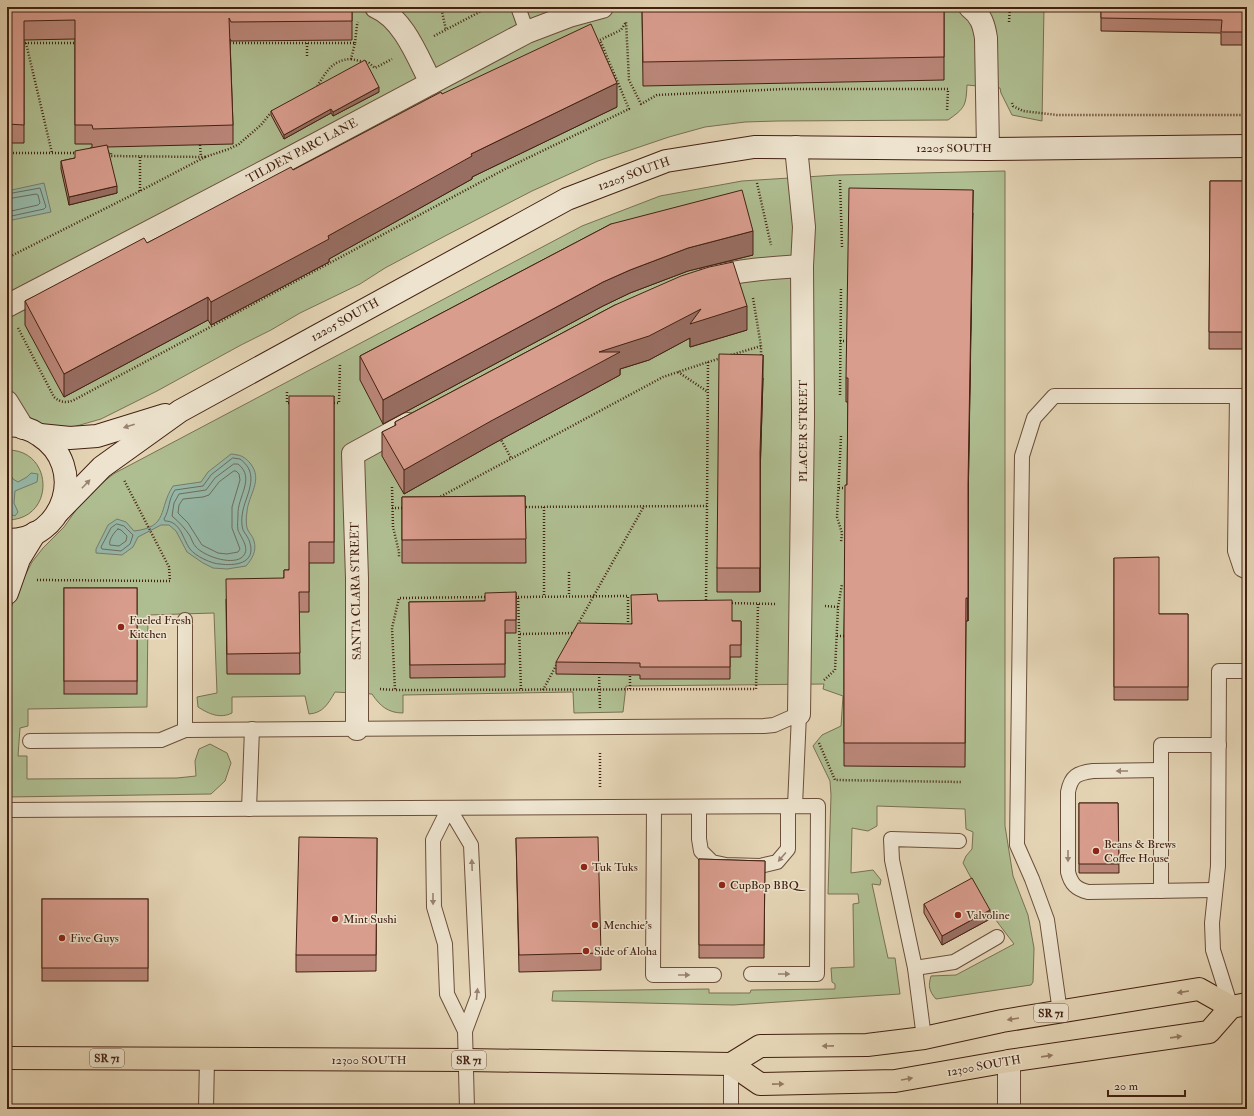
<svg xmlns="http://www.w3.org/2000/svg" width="1254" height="1116" font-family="'IM FELL Double Pica',serif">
<rect width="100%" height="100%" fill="#e4d4b4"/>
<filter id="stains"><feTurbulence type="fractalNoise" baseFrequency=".005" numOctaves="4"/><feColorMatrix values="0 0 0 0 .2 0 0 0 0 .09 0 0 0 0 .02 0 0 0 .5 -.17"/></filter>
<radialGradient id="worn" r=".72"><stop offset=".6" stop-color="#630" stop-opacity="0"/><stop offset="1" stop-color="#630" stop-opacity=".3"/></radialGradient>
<g fill="#afbe91" stroke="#797052">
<path d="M7 7H1044L1042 121 1012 115 1001 93 1000 88 967 85C966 106 965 108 948 120L778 121 745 122 705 127 669 137 598 161 532 191 445 236 385 268 360 284 300 313 271 330 241 345 157 391 101 419 66 429 51 436 7 402Z"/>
<path d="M1005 171V826L1013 876 1028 915 1034 948 1033 982 1031 985 936 999C929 991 928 986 931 976L956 975 1014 944 989 911 963 863 966 856 972 849 973 832 966 829 965 809 877 806V826L868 831 852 828 851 873 873 870 881 880 880 885 872 884 888 958H895L900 994 733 1005 552 1001 553 991 709 989V993H750L751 990 835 989V984L832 982 831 968 854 967 853 904 859 903 858 894H828L831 795 830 781 813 746 822 735 841 726 843 696 823 689 824 684 626 686 623 712 574 713 573 692 403 695V713C388 713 380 706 372 694L335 692C328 704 323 713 309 714L305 696 232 697V713C220 719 209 714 198 707L197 697 217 693 214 613 148 615 147 707 28 709V726L20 728 18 756H27V779L177 778 196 776 195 761 199 749 210 744 227 753 231 763 225 781 211 794 7 797V623L15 595 32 562 43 548 64 527 88 493 115 473 582 226 660 196 742 181 837 175Z"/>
<path d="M7 450C54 449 56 520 7 520Z"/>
</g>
<g fill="#96b9a9" stroke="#757c6d">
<polygon points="44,183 51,212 7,221 7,191"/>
<path d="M231 454C240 455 244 456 250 463 264 480 248 495 247 512 246 517 246 523 247 528 248 532 253 536 254 541 257 551 252 559 246 566L227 569 213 568 203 563 187 552 176 531 169 525H161L138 537 133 547 122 555 96 553V549L108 525 117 519 126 522 134 531C169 527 158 509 173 486L201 482 208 472Z"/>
<polygon points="7,469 13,479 18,482 27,477 31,473 38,474 37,482 15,491 14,503 18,512 15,516 9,514 7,506 9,495 7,490"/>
</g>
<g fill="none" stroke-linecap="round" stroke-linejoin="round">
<g stroke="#6c6d5e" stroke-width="1">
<polyline points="7,194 40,188 46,207 44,209 7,217"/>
<polyline points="7,199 36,194 38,195 40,203 38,205 7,212"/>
<path d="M233 458 240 459C255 470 252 483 246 500 243 508 240 520 243 530 245 534 249 538 250 543 256 564 234 566 220 564 212 564 195 556 190 549 183 540 181 521 165 521L164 519C170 509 168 500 175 490L203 486 211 475Z"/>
<path d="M234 464H238C256 478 237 497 238 515 238 520 237 525 238 530 241 538 252 550 241 558 230 565 204 556 196 547 193 544 192 540 190 536 185 528 179 522 172 516L174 503 179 494 206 490 215 478Z"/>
<polygon points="234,471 236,471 239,474 240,480 232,507 232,528 240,549 238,552 227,554 218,553 202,545 188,523 178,513 179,505 183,499 203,497 209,495 219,482"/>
<polygon points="117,524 124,526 133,535 130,544 121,551 102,549 101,547 111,528"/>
<path d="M118 529 121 530 127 536 126 541 119 546 110 545C108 541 114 532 118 529Z"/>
</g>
<g stroke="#6b4e3a" stroke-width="16">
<g id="lane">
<polyline points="518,7 527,32"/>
<polyline points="1237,396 1235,551 1241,569 1247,572"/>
<polyline points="185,730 764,726 774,725 799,714 795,806"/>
<polyline points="30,741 161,740 185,730 185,620"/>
<path d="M1161 770 1093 771C1077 773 1071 776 1068 792V872C1071 884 1076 889 1088 892L1215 890"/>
<polyline points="654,807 653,975 714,975"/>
<polyline points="699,807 699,839 701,851 712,862 726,865 760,866 777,862 788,849 788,806"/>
<polyline points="249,809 252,729"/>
<polyline points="7,810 818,806 817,974 751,974"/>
<polyline points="1161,891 1161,745 1219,745"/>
<polyline points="915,968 954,962 997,937"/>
<polyline points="1231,1007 1213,950 1212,923 1218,866 1219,671 1247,671"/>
<polyline points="1060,1012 1047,920 1032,879 1017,845 1022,456 1034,418 1054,396 1247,396"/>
<polyline points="465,1031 447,994 445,944 434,907 433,840 449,808 471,845 478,996 465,1031 467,1109"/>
<polyline points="924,1038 915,968 892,860 891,839 959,841"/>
<polyline points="731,1064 731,1109"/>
<polyline points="206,1109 207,1059"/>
</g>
</g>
<g stroke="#6b4e3a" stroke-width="24">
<g id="street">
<path d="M376 7C404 19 418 58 431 83"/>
<path d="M970 7C981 15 984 25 986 38L988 149"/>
<polyline points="796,147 804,227 802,266 803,417 799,714"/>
<path d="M708 278C739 270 770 268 802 266"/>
<polyline points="7,306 277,165 527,32 569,16 602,7"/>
<polyline points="7,402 23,428"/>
<polyline points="357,729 357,578 353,454 408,424"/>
<polyline points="1009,1061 1009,1109"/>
</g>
</g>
<g stroke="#432112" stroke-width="24">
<g id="secondary">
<path d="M7 426C17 424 30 429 39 435 88 466 65 541 7 540"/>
<polyline points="40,435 70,438 97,436 165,415"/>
<polyline points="58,512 102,467 180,411 567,199 666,161 754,147 988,149 1247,146"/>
<polyline points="7,593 19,559 35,533"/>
</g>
</g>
<g stroke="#432112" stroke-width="24">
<g id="primary">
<polyline points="7,1058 467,1060 731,1064 760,1046 867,1045 924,1038 1002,1021 1199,989 1231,1007 1247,1004"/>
<polyline points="731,1064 760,1084 895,1081 1009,1061 1209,1032 1231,1007"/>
</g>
</g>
<g stroke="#432112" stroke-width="2.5" stroke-dasharray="1 2" stroke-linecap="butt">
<polyline points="441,7 446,30"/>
<polyline points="1009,22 1010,7"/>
<polyline points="434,36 489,7"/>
<polyline points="22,43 78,43"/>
<polyline points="26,43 52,153"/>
<path d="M227 43H355L351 59C331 60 326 73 316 88"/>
<polyline points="307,43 307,56"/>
<polyline points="355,43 357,25 358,22"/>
<polyline points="351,59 369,63 375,68 392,59"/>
<polyline points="1012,103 1013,106 1023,111 1057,115 1247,115"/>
<polyline points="200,145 201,157"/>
<polyline points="7,153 78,153"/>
<polyline points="205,157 229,149 239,144 261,125 269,115 273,113"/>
<polyline points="840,180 842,247"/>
<polyline points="757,183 771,245"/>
<polyline points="140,191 140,156"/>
<polyline points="7,258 140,191 205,157 111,156 111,153 107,153"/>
<polyline points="753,298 761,346 761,357"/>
<path d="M18 328 54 397C61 403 66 403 74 400L507 168 629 109 600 40 621 30 626 22 629 80 641 104 657 95 784 89H948L947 111"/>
<polyline points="840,341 850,341"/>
<polyline points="731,355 761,346"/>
<polyline points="708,362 721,358"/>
<polyline points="678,372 708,392"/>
<polyline points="287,392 287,403 292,403"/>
<polyline points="840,395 841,287"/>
<polyline points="331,403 339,403 340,363"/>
<polyline points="841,436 837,517 842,533 841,542"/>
<polyline points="500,438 511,458"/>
<polyline points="392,487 393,527 399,552 399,558"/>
<polyline points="839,488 848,488"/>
<polyline points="438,498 663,377 708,362 707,506 523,507"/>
<polyline points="707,506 706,602 708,602"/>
<polyline points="544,507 544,596"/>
<polyline points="392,508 404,508"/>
<polyline points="569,572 569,596"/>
<polyline points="37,580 170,581 169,567 124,480"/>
<polyline points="488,597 399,598 392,628 395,690 756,689 758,604"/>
<polyline points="513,597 518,597 521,690"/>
<polyline points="518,597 628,596 628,626"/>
<polyline points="729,603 776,604"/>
<polyline points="838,607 842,584"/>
<polyline points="578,624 644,506"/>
<polyline points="520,634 575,633"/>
<polyline points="837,636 846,636"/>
<polyline points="630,673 630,690"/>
<polyline points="599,674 600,708"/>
<polyline points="824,680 835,670 838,607 825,606"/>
<polyline points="380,689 395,690"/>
<polyline points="543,690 558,662"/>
<polyline points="819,743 835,780 961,782"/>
<polyline points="600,787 600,751"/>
</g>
<use href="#lane" stroke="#ede3ce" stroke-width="14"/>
<use href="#street" stroke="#ede3ce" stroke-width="22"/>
<use href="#secondary" stroke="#ede3ce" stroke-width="22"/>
<use href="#primary" stroke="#e4d4b4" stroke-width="22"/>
</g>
<g fill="#bb877a" stroke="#432112">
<polygon points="7,7 352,7 352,40 231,41 230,39 233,125 233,144 107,147 117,193 69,205 61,169 61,161 75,158 92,147 92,144 75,144 75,39 24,40 24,143 7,143"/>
<polygon points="642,7 944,7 944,80 643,86"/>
<polygon points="1101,7 1247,7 1247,45 1221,45 1221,33 1101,31"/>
<polygon points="379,92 333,116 331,113 284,139 271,115 271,111"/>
<polygon points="442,94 617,107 472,177 472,179 329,259 329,262 211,325 208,320 64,397 25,325 25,301 147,243 293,170"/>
<polygon points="1210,181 1247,181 1247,349 1209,349"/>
<polygon points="973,213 968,508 968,621 966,621 965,767 844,766 844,632 847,485 848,402 846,402 846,378"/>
<polygon points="611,224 753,255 688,271 630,293 603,306 383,424 360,380 360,356"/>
<polygon points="615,305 747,330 690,347 690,338 649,360 620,369 620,375 491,445 404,494 382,456 382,432 395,426 395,422"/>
<polygon points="763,378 760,476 760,592 717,592 717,568"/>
<polygon points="334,396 334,563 309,563 309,612 299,612 300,674 227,674 226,599 284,578 284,570 289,570"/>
<polygon points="525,496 526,563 402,563 402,497"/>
<polygon points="1114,558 1159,614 1188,614 1188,700 1114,700"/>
<rect x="64" y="588" width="73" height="106"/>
<polygon points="516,592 516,633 505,633 505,677 410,678 409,602 485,601"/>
<polygon points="658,601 732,621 741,621 741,657 730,657 730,679 640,679 640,675 556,674 556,662 631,624"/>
<polygon points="1079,803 1118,803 1119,873 1079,873"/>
<polygon points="377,838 376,971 296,972 296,955"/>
<polygon points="516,838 601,953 601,970 519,972"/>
<polygon points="699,859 765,861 764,958 699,958"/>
<rect x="42" y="899" width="106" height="82"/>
<polygon points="924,904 990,919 942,945 924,913"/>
</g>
<g fill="#986e63" stroke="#432112">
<polygon points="617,83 617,107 472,177 472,179 329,259 329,262 211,325 211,302 328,236 471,154"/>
<polygon points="379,87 379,92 333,116 333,112"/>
<polygon points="331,109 331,113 284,139 284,135"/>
<polygon points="117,186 117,193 69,205 69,197"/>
<polygon points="973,190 968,508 968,621 968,485"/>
<polygon points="753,231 753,255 688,271 630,293 603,306 383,424 383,400 603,282 630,270 688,248"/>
<polygon points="208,297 208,320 64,397 64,374"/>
<polygon points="747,306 747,330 690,347 690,338 649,360 620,369 620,375 491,445 404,494 404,470 599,352 701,309"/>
<polygon points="763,355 763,378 760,476 760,592 760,452"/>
<polygon points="990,910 990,919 942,945 942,936"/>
</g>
<g fill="#d99d8e" stroke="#432112">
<polygon points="7,7 352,7 352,21 231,22 229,18 233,125 93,129 92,125 75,125 75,20 24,21 24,125 7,124"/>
<polygon points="642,7 944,7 944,57 643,62"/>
<polygon points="1101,7 1247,7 1247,32 1221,32 1222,20 1101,18"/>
<polygon points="591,24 617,83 471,154 472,156 328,236 329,239 211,302 208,297 64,374 25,301 144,238 147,243 291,167 293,170 441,92 442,94"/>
<polygon points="365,60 379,87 333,112 331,109 284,135 271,111"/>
<polygon points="107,145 117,186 69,197 61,161 75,158 75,151"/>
<polygon points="1210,181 1247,181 1247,332 1209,332"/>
<polygon points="849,188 973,190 968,485 968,598 966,598 965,743 844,743 844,632 845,485 847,485 848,378 846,378"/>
<polygon points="742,190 753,231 688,248 630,270 603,282 383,400 360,356 611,224"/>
<polygon points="733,262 747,306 690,324 701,309 649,336 599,352 620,352 491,421 404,470 382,432 396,425 395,422 615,305 681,276 709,267"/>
<polygon points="719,354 763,355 760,452 760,568 717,568"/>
<polygon points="289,396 334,396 334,542 309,542 309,592 299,592 300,653 227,654 226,579 284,578 284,570 289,570"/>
<polygon points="525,496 526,539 402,540 402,497"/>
<polygon points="1159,557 1159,614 1188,614 1188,687 1114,687 1114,558"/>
<rect x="64" y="588" width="73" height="93"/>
<polygon points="516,592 516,620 505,620 505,664 410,665 409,602 485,601 485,593"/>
<polygon points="657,594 658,601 732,600 732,621 741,621 741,645 730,645 730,667 640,667 640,663 556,662 578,623 632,624 631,595"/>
<polygon points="1079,803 1118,803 1119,864 1079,864"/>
<polygon points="299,837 377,838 376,955 296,955"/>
<polygon points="598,837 601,953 519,955 516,838"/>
<polygon points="699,859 765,861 764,945 699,945"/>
<polygon points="972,878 990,910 942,936 924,904"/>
<rect x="42" y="899" width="106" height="69"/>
</g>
<defs><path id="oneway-solid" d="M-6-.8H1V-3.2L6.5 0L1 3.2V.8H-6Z"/></defs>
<g fill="#988270">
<use href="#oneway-solid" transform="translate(129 426) rotate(163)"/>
<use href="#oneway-solid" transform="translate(86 484) rotate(-46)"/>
<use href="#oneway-solid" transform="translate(1122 771) rotate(180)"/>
<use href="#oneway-solid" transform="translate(1068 856) rotate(90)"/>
<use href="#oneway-solid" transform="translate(782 857) rotate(131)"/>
<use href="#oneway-solid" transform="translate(472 865) rotate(-92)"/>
<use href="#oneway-solid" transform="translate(433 899) rotate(90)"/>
<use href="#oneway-solid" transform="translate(784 974)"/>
<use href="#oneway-solid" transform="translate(684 975)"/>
<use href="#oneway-solid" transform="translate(477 994) rotate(-84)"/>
</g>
<g fill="#947a63">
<use href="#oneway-solid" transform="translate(1183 992) rotate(171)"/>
<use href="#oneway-solid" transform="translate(1013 1019) rotate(171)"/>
<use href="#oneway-solid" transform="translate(1176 1037) rotate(-8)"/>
<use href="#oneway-solid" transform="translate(828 1046) rotate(179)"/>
<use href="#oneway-solid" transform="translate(1047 1056) rotate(-8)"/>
<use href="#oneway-solid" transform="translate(907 1079) rotate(-10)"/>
<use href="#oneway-solid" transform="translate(778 1084) rotate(-1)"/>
</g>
<g fill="#8f2418" stroke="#ede3ce" stroke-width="1.5">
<circle cx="121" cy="627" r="4"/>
<circle cx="1096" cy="851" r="4"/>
<circle cx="584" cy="867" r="4"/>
<circle cx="722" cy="885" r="4"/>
<circle cx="958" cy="915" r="4"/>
<circle cx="335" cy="919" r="4"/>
<circle cx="595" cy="925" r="4"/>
<circle cx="62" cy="938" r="4"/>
<circle cx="586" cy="951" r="4"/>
</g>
<g text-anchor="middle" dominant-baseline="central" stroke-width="3" stroke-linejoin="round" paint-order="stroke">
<g fill="#ede3ce" stroke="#765b4a" stroke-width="1">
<rect x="1034" y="1004" width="34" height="18" rx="3"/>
<rect x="90" y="1049" width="34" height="18" rx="3"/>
<rect x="452" y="1051" width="34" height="18" rx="3"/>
</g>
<g font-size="11" font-weight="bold" fill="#432112">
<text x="1051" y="1013">SR 71</text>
<text x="107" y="1058">SR 71</text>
<text x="469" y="1060">SR 71</text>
</g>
<g font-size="12" fill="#432112" stroke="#ede3ce">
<text x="954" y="148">12205 SOUTH</text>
<text transform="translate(302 151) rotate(-28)">TILDEN PARC LANE</text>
<text transform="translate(634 174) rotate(-20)">12205 SOUTH</text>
<text transform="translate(345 320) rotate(-29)">12205 SOUTH</text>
<text transform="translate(803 431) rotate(-90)">PLACER STREET</text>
<text transform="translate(356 591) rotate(-91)">SANTA CLARA STREET</text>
<text x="369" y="1060">12300 SOUTH</text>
<text transform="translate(984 1066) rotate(-10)">12300 SOUTH</text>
</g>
<g font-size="12" fill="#432112" stroke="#ede3ce" text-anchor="start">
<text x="129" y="620">Fueled Fresh<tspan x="129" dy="14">Kitchen</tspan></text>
<text x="1104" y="844">Beans &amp; Brews<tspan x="1104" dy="14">Coffee House</tspan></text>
<text x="592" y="867">Tuk Tuks</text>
<text x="730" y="885">CupBop BBQ</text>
<text x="966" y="915">Valvoline</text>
<text x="343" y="919">Mint Sushi</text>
<text x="603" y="925">Menchie's</text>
<text x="70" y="938">Five Guys</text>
<text x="594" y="951">Side of Aloha</text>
</g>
</g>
<rect width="1254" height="1116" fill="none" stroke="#e4d4b4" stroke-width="24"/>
<rect x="8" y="8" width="1238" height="1100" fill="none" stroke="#432112" stroke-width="2"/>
<rect x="12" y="12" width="1230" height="1092" fill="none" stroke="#432112"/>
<path d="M1108 1090v6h77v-6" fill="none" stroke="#432112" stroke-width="2"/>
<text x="1114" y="1090" font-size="12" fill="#432112" stroke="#ede3ce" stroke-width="3" paint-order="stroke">20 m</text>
<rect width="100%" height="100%" filter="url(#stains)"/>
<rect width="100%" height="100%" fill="url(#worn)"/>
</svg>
